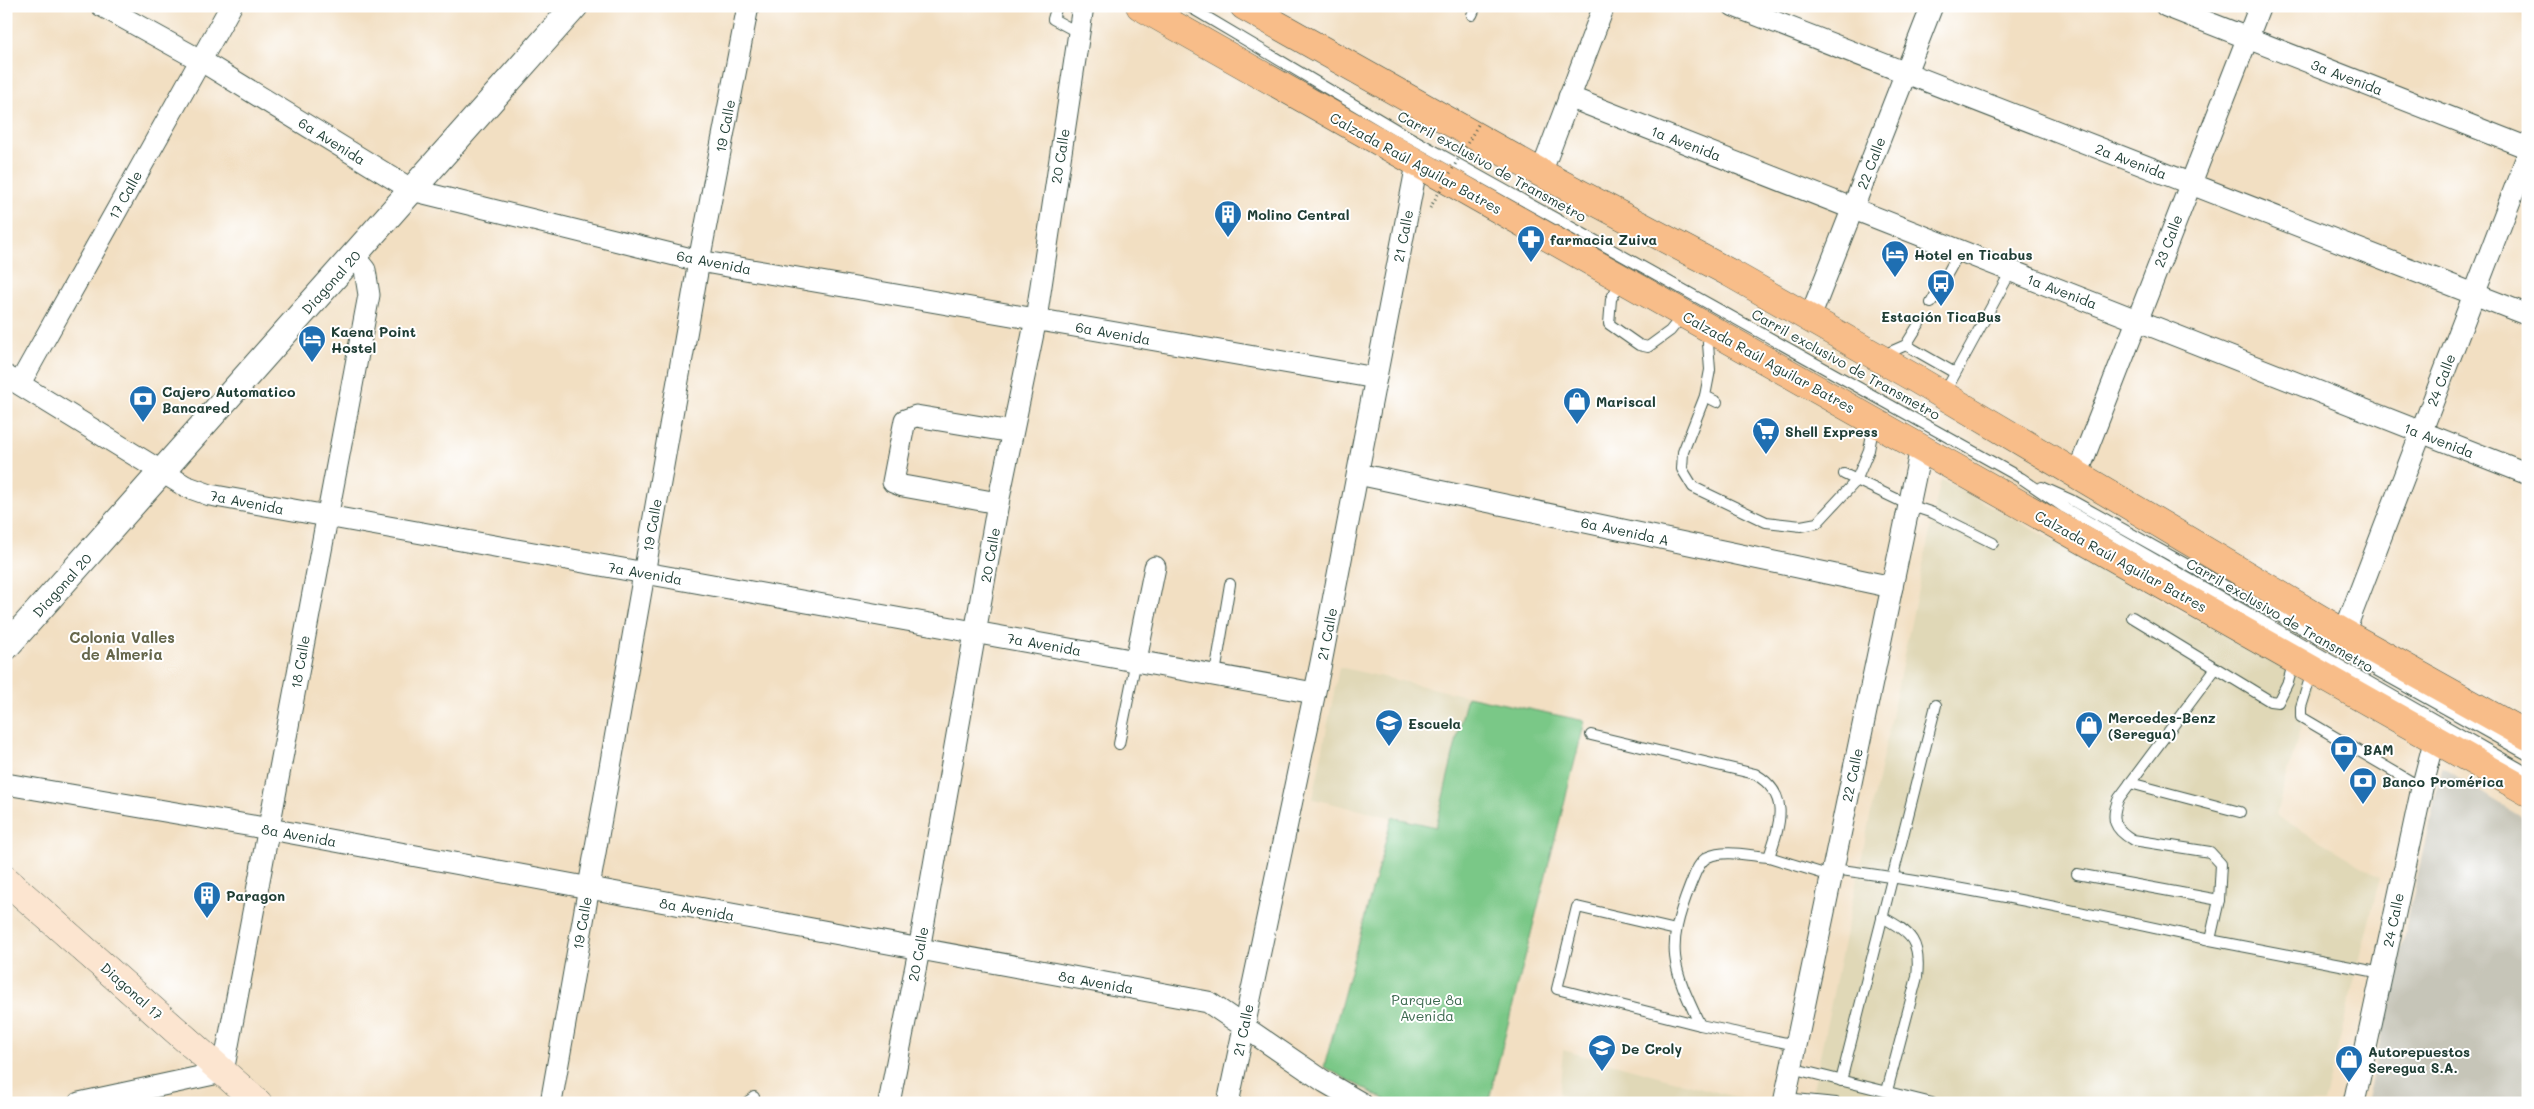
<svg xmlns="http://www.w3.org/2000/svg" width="2534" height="1109" font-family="Mali,sans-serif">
<rect width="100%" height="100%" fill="#fff"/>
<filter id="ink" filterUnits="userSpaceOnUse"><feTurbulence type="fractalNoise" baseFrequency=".02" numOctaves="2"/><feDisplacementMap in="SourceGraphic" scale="10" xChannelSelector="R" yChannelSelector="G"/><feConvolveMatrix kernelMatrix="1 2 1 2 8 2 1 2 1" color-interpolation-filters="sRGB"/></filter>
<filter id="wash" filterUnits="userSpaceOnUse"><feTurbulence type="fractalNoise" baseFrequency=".0096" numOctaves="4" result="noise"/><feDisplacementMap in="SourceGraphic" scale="20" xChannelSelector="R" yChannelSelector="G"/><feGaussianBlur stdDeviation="1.12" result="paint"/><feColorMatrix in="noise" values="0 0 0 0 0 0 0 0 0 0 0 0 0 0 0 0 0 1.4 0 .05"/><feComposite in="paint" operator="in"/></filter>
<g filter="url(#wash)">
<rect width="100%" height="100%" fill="#f2dfc2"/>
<g fill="#e0d8b7">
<polygon points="1941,479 2313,684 2276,815 2380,877 2324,1103 1810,1103"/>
<polygon points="1339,667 1467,696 1436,828 1313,799"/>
<polygon points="1563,1050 1757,1103 1573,1103 1559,1094"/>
</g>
<polygon fill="#c6c5b8" points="2442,767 2528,821 2528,1103 2366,1103"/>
<polygon fill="#7ac887" stroke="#4c825e" points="1467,696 1585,721 1488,1103 1391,1103 1324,1067 1392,817 1436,827"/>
</g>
<g filter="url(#ink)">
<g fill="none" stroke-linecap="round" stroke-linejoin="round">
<g stroke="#3f5549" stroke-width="12">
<g id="service">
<polyline points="1057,6 1053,19 1079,33"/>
<polyline points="1188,6 1397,130 2021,478 2065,508 2528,773"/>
<polyline points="1472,15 1476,6"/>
<polyline points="1622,280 1611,299 1609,324 1639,345 1648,347 1670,331 1683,315"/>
<polyline points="1931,303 1960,251"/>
<polyline points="1707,330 1710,370 1705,396 1717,402"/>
<polyline points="1906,345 1955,373"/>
<polyline points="1881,356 1906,345 1919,324"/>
<polyline points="1944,394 2011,271"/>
<polyline points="1705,396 1683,452 1682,469 1693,487 1766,522 1801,526 1817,523 1856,481 1869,450 1874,423"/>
<polyline points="1844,474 1909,505 1933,513 1993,543"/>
<polyline points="2042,487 2071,500 2528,755"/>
<polyline points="2132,617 2270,701 2278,702 2288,682 2294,661"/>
<polyline points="2312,672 2301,707 2301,717 2422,788"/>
<polyline points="1215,674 1230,584"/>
<path d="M1591 735 1755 774C1791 795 1780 824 1769 857 1751 856 1725 849 1708 857 1698 862 1694 877 1690 886 1665 949 1672 966 1700 1025"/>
<polyline points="1119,744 1136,660"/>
<polyline points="2130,783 2240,812"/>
<polyline points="1769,857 1831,876"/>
<path d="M1833 869C1960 885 2085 913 2210 940L2219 900 2221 864 2210 852 2133 840C2114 829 2110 819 2119 798L2216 668"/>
<polyline points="2077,874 2219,900"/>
<path d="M1882 917C1912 933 1921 942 1917 977L1887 1091"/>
<polyline points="1676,930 1577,907 1557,989 1700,1025 1796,1045"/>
<polyline points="2210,940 2382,973"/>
<polyline points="1791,1068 1932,1103"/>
<polyline points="1841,1081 1936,705"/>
<polyline points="1785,1098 1836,1103"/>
<polyline points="746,1103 754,1097"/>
</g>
</g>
<g stroke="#3f5549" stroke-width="23">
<g id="minor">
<polyline points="102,6 200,60 412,190 699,261 1376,378"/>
<polyline points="1734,6 2528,315"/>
<polyline points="2166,6 2528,148"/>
<polyline points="1569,97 2528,474"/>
<polyline points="1541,173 1604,6"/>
<polyline points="1809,320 1932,6"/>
<polyline points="6,376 185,486 210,495 1314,693"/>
<polyline points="20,383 231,6"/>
<polyline points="1358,474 1892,587"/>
<polyline points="2077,475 2260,6"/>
<polyline points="998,503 903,486 893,482 905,420 916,416 1012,432"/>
<polyline points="2344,633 2528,154"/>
<polyline points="1136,660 1155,567"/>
<polyline points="6,784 270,829 1208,1002 1325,1082 1361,1103"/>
<polyline points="79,1103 223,1072 369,295 365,270 354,256"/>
<polyline points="551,1103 699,261 748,6"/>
<polyline points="889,1103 919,950 998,503 1036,319 1083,6"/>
<polyline points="1228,1103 1321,663 1417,164"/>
<polyline points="1784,1103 1921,448"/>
<polyline points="2354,1103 2422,788 2435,738"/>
</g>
</g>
<g stroke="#3f5549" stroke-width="28">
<polyline id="tertiary" points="6,647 575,6"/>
</g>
<g stroke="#3f5549" stroke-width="29">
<polyline id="secondary" points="6,880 258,1103"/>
</g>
<g stroke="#3f5549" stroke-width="29">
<g id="trunk">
<polyline points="1140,6 2528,792"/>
<polyline points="1244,6 1541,173 1730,273 1916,379 2344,633 2528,736"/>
</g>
</g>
<use href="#service" stroke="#fff" stroke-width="10"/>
<use href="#minor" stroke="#fff" stroke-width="21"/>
<use href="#tertiary" stroke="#fff" stroke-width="26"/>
<use href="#secondary" stroke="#fce5d0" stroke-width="28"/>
<use href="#trunk" stroke="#f8bd89" stroke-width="28"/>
<polyline stroke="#3f5549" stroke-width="3" stroke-dasharray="1 4" stroke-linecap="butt" points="1430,208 1479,123"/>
</g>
</g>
<defs>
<g id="building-pin" transform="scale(1.4375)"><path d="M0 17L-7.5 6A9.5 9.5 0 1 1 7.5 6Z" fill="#1f6fb2" stroke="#fff"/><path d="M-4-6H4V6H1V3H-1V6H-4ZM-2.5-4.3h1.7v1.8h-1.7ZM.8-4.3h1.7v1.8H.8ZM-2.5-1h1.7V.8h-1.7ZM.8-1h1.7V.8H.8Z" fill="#fff"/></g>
<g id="pharmacy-pin" transform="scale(1.4375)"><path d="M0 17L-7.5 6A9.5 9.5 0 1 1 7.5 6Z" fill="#1f6fb2" stroke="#fff"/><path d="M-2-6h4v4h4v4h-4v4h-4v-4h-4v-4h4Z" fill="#fff"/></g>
<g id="hotel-pin" transform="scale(1.4375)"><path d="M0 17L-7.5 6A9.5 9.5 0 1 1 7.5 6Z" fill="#1f6fb2" stroke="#fff"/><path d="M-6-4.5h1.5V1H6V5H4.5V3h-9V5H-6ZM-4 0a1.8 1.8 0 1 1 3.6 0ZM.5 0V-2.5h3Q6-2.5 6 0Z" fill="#fff"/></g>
<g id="bus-pin" transform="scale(1.4375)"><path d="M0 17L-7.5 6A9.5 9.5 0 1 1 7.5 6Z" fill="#1f6fb2" stroke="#fff"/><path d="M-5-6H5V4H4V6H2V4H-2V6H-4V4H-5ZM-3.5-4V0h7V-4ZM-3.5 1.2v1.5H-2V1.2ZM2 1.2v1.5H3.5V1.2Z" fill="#fff"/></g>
<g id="bank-pin" transform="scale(1.4375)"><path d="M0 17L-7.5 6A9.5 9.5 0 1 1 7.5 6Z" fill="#1f6fb2" stroke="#fff"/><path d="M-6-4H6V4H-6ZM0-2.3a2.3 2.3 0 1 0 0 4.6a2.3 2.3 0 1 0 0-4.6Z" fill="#fff"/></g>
<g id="shop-pin" transform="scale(1.4375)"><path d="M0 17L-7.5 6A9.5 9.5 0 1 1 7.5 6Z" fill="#1f6fb2" stroke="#fff"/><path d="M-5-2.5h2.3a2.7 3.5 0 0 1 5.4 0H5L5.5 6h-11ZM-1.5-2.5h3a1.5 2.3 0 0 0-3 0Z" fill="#fff"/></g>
<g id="supermarket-pin" transform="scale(1.4375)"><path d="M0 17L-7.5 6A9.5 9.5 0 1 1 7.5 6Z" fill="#1f6fb2" stroke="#fff"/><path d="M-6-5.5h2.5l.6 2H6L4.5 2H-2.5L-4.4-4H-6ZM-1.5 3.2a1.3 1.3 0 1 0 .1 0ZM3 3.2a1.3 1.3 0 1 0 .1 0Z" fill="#fff"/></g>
<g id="school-pin" transform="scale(1.4375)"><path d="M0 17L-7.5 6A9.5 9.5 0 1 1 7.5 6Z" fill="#1f6fb2" stroke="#fff"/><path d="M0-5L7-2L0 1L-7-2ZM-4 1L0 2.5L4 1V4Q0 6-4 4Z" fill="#fff"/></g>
</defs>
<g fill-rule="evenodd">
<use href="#building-pin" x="1228" y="214"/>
<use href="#pharmacy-pin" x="1531" y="239"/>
<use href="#hotel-pin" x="1895" y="254"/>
<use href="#bus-pin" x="1941" y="283"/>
<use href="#hotel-pin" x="312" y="339"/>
<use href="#bank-pin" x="143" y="399"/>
<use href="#shop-pin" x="1577" y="401"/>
<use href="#supermarket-pin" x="1766" y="431"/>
<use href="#school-pin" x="1389" y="723"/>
<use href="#shop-pin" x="2089" y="725"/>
<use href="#bank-pin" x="2344" y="749"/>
<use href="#bank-pin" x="2363" y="781"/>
<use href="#building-pin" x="207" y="895"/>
<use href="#school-pin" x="1602" y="1048"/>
<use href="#shop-pin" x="2349" y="1059"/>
</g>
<g text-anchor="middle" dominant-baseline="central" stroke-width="4" stroke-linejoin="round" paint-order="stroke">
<g font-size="14" fill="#1f3d34" stroke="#fff">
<text transform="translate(2347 77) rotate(21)">3a Avenida</text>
<text transform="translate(725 126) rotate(-79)">19 Calle</text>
<text transform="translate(332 141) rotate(32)">6a Avenida</text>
<text transform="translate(1686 143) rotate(21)">1a Avenida</text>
<text transform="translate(1060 156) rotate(-81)">20 Calle</text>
<text transform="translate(2131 161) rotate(21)">2a Avenida</text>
<text transform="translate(1416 163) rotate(29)">Calzada Raúl Aguilar Batres</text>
<text transform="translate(1871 163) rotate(-69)">22 Calle</text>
<text transform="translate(1492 166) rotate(29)">Carril exclusivo de Transmetro</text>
<text transform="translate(125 195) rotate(-61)">17 Calle</text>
<text transform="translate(1403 236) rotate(-79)">21 Calle</text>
<text transform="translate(2168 241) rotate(-69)">23 Calle</text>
<text transform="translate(714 262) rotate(11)">6a Avenida</text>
<text transform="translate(331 282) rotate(-48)">Diagonal 20</text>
<text transform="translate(2062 291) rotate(21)">1a Avenida</text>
<text transform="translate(1113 333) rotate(10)">6a Avenida</text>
<text transform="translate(1769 362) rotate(29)">Calzada Raúl Aguilar Batres</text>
<text transform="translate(1846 364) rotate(29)">Carril exclusivo de Transmetro</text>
<text transform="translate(2441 380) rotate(-69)">24 Calle</text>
<text transform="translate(2439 440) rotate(21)">1a Avenida</text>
<text transform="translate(247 502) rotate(11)">7a Avenida</text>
<text transform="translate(652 525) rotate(-80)">19 Calle</text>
<text transform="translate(1625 531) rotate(12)">6a Avenida A</text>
<text transform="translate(990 555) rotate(-80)">20 Calle</text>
<text transform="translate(2121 561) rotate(29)">Calzada Raúl Aguilar Batres</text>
<text transform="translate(645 573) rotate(10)">7a Avenida</text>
<text transform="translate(62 585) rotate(-48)">Diagonal 20</text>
<text transform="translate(2280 615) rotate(30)">Carril exclusivo de Transmetro</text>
<text transform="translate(1327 634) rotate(-79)">21 Calle</text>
<text transform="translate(1044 644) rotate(10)">7a Avenida</text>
<text transform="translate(300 662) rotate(-80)">18 Calle</text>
<text transform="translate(1852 775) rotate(-78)">22 Calle</text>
<text transform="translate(299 835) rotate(10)">8a Avenida</text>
<text transform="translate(697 909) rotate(10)">8a Avenida</text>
<text transform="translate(2393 920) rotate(-78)">24 Calle</text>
<text transform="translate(582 923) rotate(-80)">19 Calle</text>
<text transform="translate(918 954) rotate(-79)">20 Calle</text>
<text transform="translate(1096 982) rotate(10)">8a Avenida</text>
<text transform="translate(132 991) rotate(42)">Diagonal 17</text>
<text transform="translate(1243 1030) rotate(-78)">21 Calle</text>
</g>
<g font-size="14" font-weight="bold" fill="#1f3d34" stroke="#fff" text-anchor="start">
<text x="1247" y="214">Molino Central</text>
<text x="1550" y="239">farmacia Zuiva</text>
<text x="1914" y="254">Hotel en Ticabus</text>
<text x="1941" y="316" text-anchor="middle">Estación TicaBus</text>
<text x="331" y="331">Kaena Point<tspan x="331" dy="16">Hostel</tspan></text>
<text x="162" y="391">Cajero Automatico<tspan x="162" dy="16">Bancared</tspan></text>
<text x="1596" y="401">Mariscal</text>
<text x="1785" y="431">Shell Express</text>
<text x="2108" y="717">Mercedes-Benz<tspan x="2108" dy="16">(Seregua)</tspan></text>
<text x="1408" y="723">Escuela</text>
<text x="2363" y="749">BAM</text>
<text x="2382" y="781">Banco Promérica</text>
<text x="226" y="895">Paragon</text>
<text x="1621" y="1048">De Croly</text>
<text x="2368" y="1051">Autorepuestos<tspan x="2368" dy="16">Seregua S.A.</tspan></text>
</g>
<g font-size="14" fill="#3a674d" stroke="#fff">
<text x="1427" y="999">Parque 8a<tspan x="1427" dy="16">Avenida</tspan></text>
</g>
<g font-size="15" font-weight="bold" fill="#66674b" stroke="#fff">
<text x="122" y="637">Colonia Valles<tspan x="122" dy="17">de Almeria</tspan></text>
</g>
</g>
<rect width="2534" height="1109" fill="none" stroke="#fff" stroke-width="25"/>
</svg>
